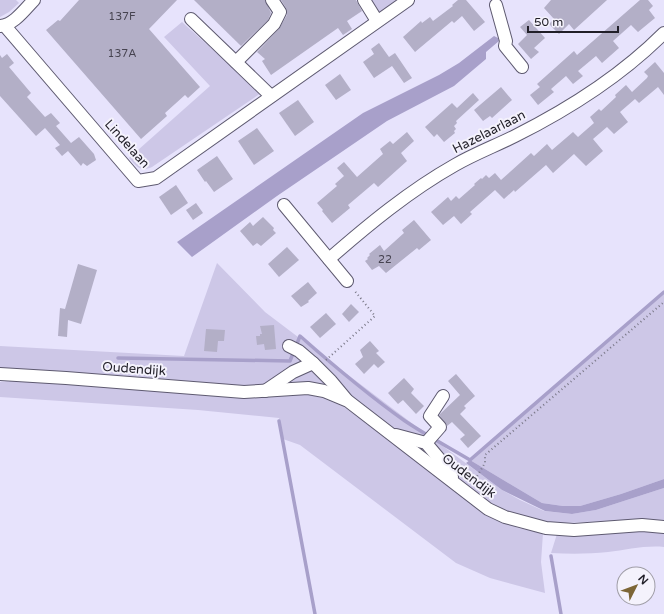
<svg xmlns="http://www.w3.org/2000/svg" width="664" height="614" font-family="'Varela Round',sans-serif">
<rect width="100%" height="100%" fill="#e7e3fc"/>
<g fill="#cdc7e7">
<polygon points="0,0 16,0 19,3 9,12 0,17"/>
<polygon points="369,0 399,0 380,13"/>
<path d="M182 22 261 93 152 167C140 172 137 167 129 158L210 86 164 37Z"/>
<polygon points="217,263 265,312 409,421 502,490 520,500 544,511 572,514 596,510 664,488 664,521 634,520 537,524 516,518 488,503 341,394 128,376 0,369 0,346 184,356"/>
<polygon points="664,292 664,479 621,494 580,506 563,506 542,503 470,460 507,430"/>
<polygon points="21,380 303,393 322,398 344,407 494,516 518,528 543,533 541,562 545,593 490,578 456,563 300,445 283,439 279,418 198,410 0,397 0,382"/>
<path d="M648 529 664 531V547C646 545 626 550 608 552 589 554 570 554 551 553L557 534Z"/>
</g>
<g fill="#a8a0ca">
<polygon points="494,36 498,38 499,41 486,52 486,59 454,86 387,121 277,196 192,257 177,242 363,113 439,75 459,63"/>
<polygon points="470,460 542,503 563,506 580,506 621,494 664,479 664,488 596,510 572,514 545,511 502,490 466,463"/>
</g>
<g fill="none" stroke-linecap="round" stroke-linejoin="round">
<g stroke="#a8a0ca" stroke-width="3.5">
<path d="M118 358 290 361 300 336C334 366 368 395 405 421 426 435 448 447 470 460L664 292"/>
<polyline points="279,421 315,614"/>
<polyline points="551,556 561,614"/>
</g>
</g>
<g fill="#b3afc7">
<polygon points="79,0 177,0 149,29 200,87 188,98 185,95 165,113 167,116 141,139 46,30 58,20 60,21"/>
<polygon points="194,0 265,0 271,13 268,20 241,46"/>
<polygon points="281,0 356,0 362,11 347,21 352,29 343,35 338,28 271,75 262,61 265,59 257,52 279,29 287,15 286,8"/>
<polygon points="458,0 466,0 485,22 474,31 462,16 454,23 452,21 415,52 403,37 421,21 422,23 430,17 433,21 453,6 452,5"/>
<polygon points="551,0 607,0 574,30 569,24 559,34 549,24 554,19 544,8"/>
<polygon points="640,0 648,0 653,6 649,10 655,18 638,32 631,25 613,41 619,48 602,63 596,56 578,71 583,76 573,84 566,76 551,89 554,92 538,105 530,95 540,87 537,84 574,51 577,55"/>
<polygon points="529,20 545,38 534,48 539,52 531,59 518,44 527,35 520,27"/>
<polygon points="379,43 389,57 395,53 412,78 404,83 392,66 374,78 363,62 374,54 371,49"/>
<polygon points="7,54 14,63 9,67 31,93 27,97 45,117 51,113 60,123 56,126 71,143 79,137 94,154 96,160 87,166 83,163 81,166 68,151 62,156 55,148 60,145 45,128 36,136 0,96 0,55 2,58"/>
<polygon points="655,62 664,73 664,95 658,87 639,103 635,99 620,112 628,122 614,134 607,127 593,139 603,151 586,166 574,154 553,173 546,165 515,192 514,190 504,199 495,190 470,212 472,214 461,224 454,216 443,225 431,212 448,197 451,201 456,196 459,199 475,185 474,184 481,178 482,179 486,175 489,178 495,173 501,180 531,153 534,156 547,144 552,150 573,132 578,137 594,123 590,117 599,109 601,111 616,97 615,95 626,85 632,92 647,78 648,76 644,72"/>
<polygon points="340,74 351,90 336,100 325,85"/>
<polygon points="501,87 512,100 492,118 490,116 483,121 474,110"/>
<polygon points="473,93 479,100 456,121 457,123 454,126 456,129 454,131 455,133 444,142 437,134 434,137 425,127 452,103 457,108"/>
<polygon points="298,100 314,122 295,136 279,113"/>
<polygon points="257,128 274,151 254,165 238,141"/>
<polygon points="407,132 414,141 401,153 407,161 378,187 374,183 348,205 350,208 332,223 322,211 323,210 317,203 337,186 335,184 344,176 337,168 344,162 357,177 383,154 380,149 390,141 393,144"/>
<polygon points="217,156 233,179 214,192 206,181 205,182 197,170"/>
<polygon points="176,185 188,203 171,215 159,197"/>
<polygon points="196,203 203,213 193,220 186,210"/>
<polygon points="263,217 274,228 273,230 276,233 261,246 257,243 253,246 240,231 250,222 253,226"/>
<polygon points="414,220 431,240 419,250 417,248 386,273 379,266 372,270 365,261 368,259 367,258 370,255 369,254 380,245 384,251 404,233 402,230"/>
<polygon points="287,247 299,260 279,277 268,264"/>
<polygon points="78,264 97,270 81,324 68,320 67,337 58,336 60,308 65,309"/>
<polygon points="308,282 317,293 308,301 309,302 301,307 291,296"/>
<polygon points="351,304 359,312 349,322 342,314"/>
<polygon points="326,313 336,324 320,338 310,327"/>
<polygon points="274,325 276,349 265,350 264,344 257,345 256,336 260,336 260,334 262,334 260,326"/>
<polygon points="206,329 225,330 224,341 218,341 217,352 204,351"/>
<polygon points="370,341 379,351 376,353 385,362 378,368 374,364 364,374 355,364 363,357 360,350"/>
<polygon points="456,374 475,396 464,406 466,408 460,414 481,436 468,448 460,439 465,435 452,422 447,426 439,415 460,395 448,381"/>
<polygon points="404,378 414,389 411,393 424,406 416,414 403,400 398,404 388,393"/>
</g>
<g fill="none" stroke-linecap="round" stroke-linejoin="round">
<g stroke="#5e5a70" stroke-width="14">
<g id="minor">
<polyline points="364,0 377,21"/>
<polyline points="496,5 506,41 505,46 522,67"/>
<polyline points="191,19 271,96"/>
<path d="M0 26C14 25 25 9 34 0"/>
<polyline points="5,26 138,181 156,178 408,0"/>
<polyline points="236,62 274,24 280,12 272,0"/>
<polyline points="284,205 347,281"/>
<path d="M329 259C368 225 409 191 455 165 474 154 495 146 515 136 569 109 621 76 664 33"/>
<polyline points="289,346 299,351 313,363"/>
<polyline points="0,374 66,378 244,392 308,388 324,391 348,401 488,509 505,517 546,528 574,530 642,525 664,527"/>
<polyline points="265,391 293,372 313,363 331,381 346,399"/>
<polyline points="396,435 426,443 442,462 452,477"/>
<polyline points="426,443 440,427 430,416 443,396"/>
</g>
</g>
<g stroke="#7a7888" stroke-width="2" stroke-dasharray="1 3" stroke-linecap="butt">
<polyline points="326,360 375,316 354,290"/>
<polyline points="473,483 485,463 485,455 664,302"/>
</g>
<use href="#minor" stroke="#fff" stroke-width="12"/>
</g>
<g text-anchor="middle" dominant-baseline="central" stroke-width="4" stroke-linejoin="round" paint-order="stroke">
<g font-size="11" fill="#464350">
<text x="122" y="16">137F</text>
<text x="122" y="53">137A</text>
<text x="385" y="259">22</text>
</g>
<g font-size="13" fill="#211f28" stroke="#f4f2fc">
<text transform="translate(489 132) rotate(-27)">Hazelaarlaan</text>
<text transform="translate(127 144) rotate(48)">Lindelaan</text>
<text transform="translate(134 369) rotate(4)">Oudendijk</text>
<text transform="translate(469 476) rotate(37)">Oudendijk</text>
</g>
</g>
<g transform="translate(636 586) rotate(48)"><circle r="19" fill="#f4f2fc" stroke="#a09ea7"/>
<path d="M0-3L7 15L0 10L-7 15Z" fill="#7d6636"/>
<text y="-6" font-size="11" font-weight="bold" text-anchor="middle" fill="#211f28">N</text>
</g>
<path d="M528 26v6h90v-6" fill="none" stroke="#211f28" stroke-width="2"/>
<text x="534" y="26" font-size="12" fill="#211f28" stroke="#f4f2fc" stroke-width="3" paint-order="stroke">50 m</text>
</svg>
